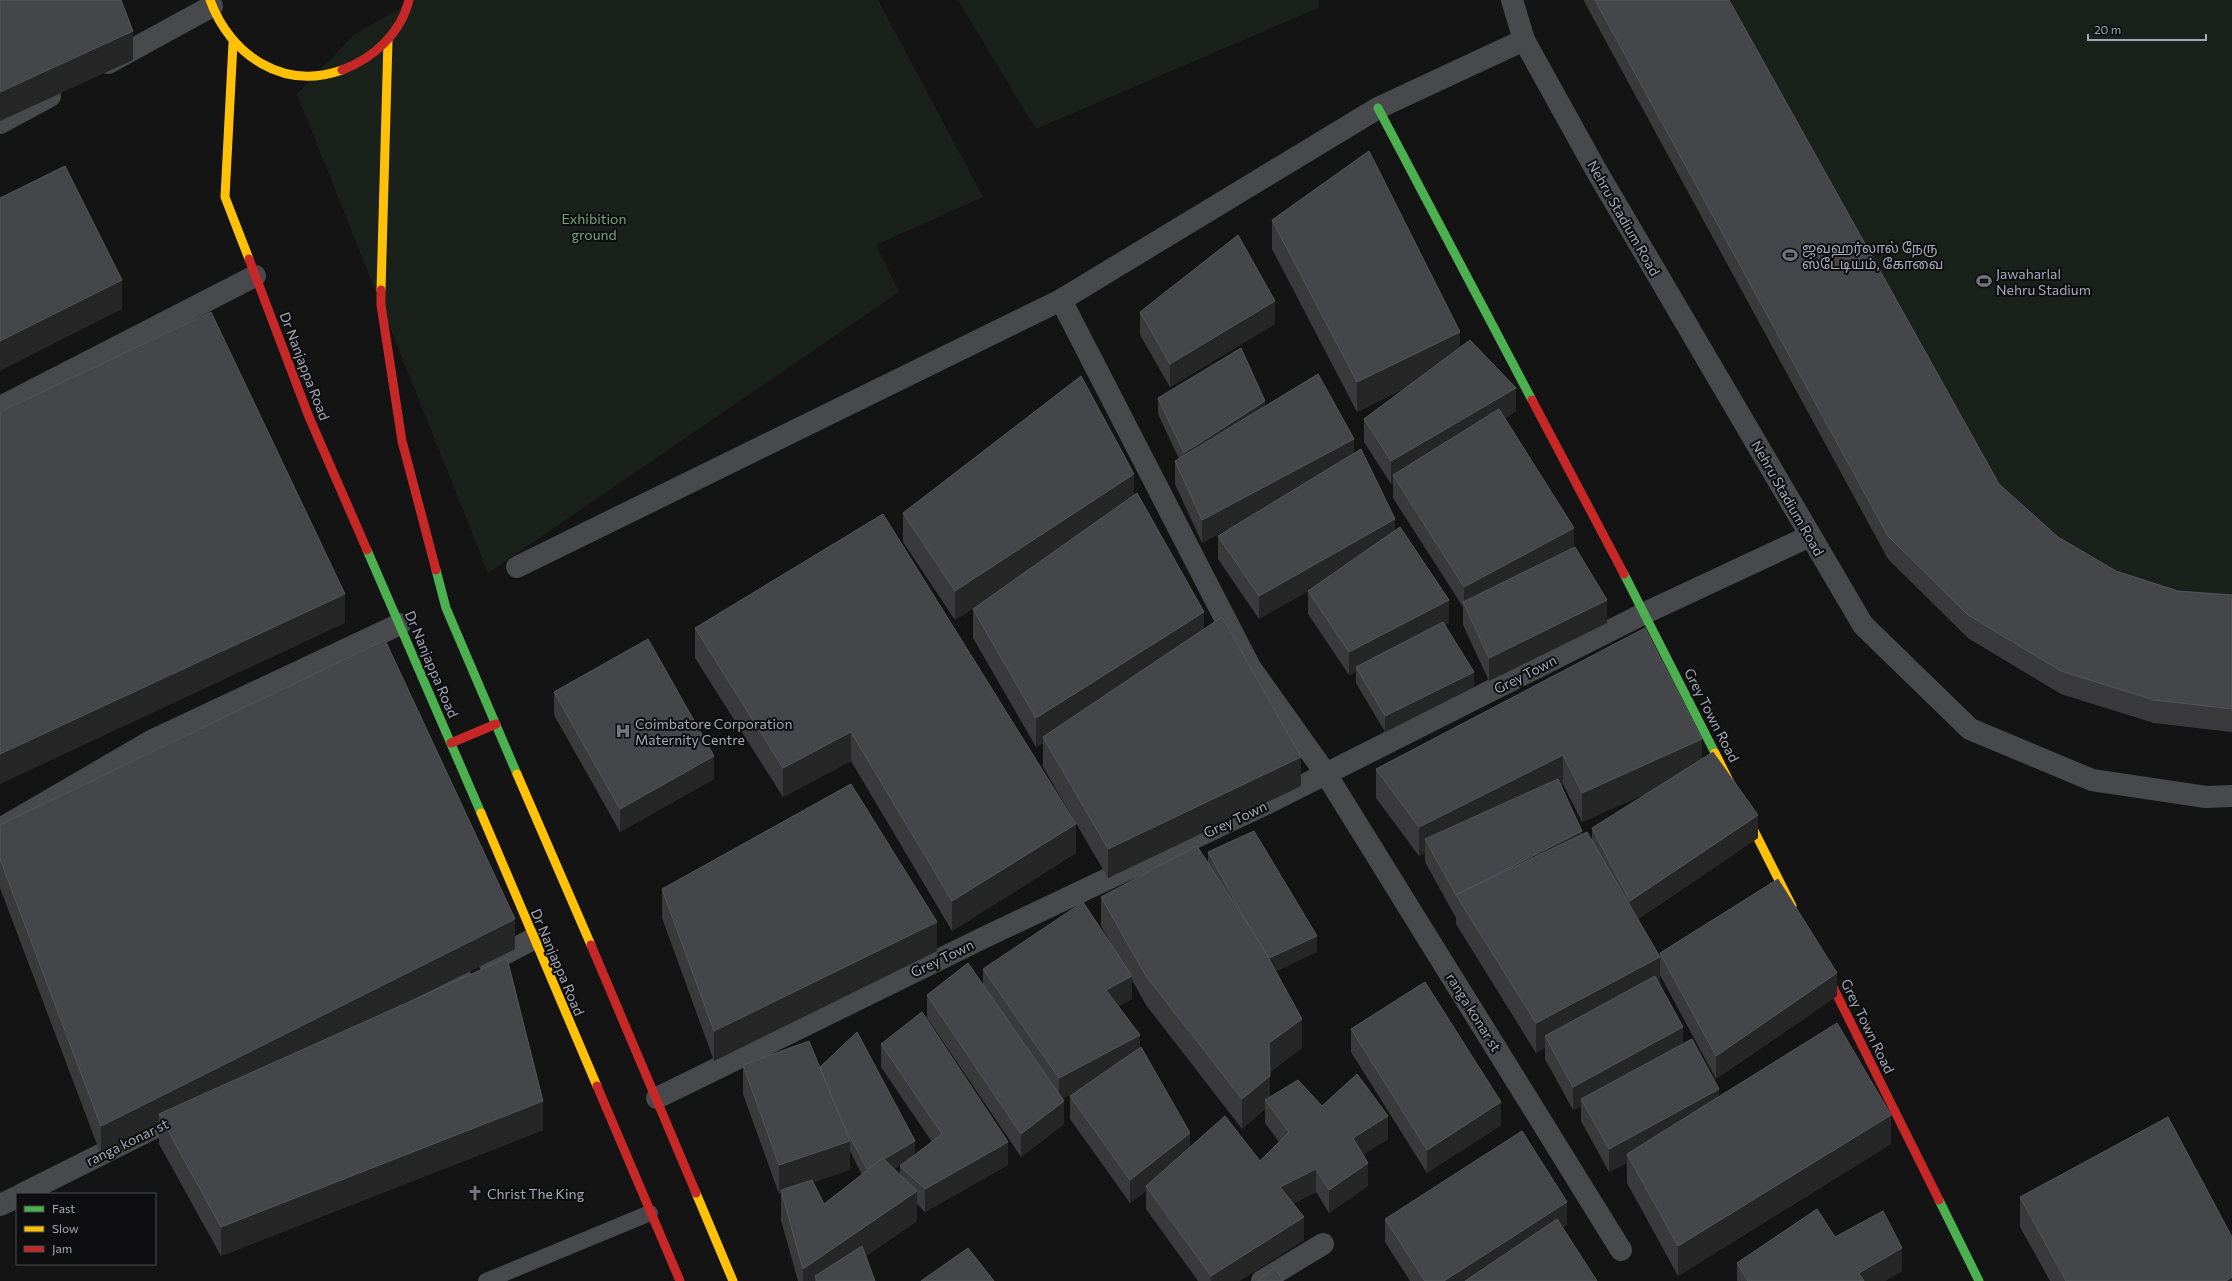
<svg xmlns="http://www.w3.org/2000/svg" width="2232" height="1281" font-family="Commissioner,'Noto Sans Tamil',sans-serif">
<rect width="100%" height="100%" fill="#141414"/>
<g fill="#1a211b">
<polygon points="414,0 878,0 983,197 876,245 899,292 488,573 297,94 354,35"/>
<polygon points="958,0 1319,0 1318,8 1036,129"/>
<polygon points="1584,0 2232,0 2232,732 2154,723 2061,694 1968,638 1888,559"/>
</g>
<g fill="none" stroke-linecap="round" stroke-linejoin="round">
<polyline stroke="#48494d" stroke-width="16" points="486,1281 650,1213"/>
<g stroke="#48494d" stroke-width="22">
<polyline points="1512,0 1524,40 1596,170 1863,625 1970,729 2092,780 2206,797 2232,796"/>
<polyline points="108,63 212,6"/>
<polyline points="0,123 50,96"/>
<polyline points="1061,300 1250,667 1326,774 1621,1250"/>
<polyline points="0,407 255,276"/>
<polyline points="517,567 1061,300 1378,108 1524,40"/>
<polyline points="0,829 151,741 400,624"/>
<polyline points="489,962 533,939"/>
<polyline points="369,1021 460,976"/>
<polyline points="657,1098 985,937 1270,802 1645,613 1810,536"/>
<polyline points="22,1194 186,1112"/>
<polyline points="0,1205 17,1197"/>
<polyline points="1262,1281 1323,1244"/>
</g>
<g stroke="#4caf50" stroke-width="9">
<polyline points="1378,108 1532,400"/>
<polyline points="367,550 481,813"/>
<polyline points="436,570 446,608 517,774"/>
<polyline points="1624,574 1715,753"/>
<polyline points="1939,1200 1979,1281"/>
</g>
<g stroke="#ffc107" stroke-width="9">
<path d="M210 0C230 55 283 91 342 70"/>
<polyline points="233,43 225,197 249,259"/>
<polyline points="381,290 388,41"/>
<polyline points="1715,753 1792,906"/>
<polyline points="517,774 591,945"/>
<polyline points="481,813 597,1086"/>
<polyline points="696,1193 733,1281"/>
</g>
<g stroke="#c62828" stroke-width="9">
<path d="M342 70C374 58 401 33 409 0"/>
<polyline points="249,259 309,417 367,550"/>
<polyline points="381,290 381,305 402,441 436,570"/>
<polyline points="1532,400 1624,574"/>
<polyline points="451,743 496,724"/>
<polyline points="591,945 696,1193"/>
<polyline points="1824,969 1939,1200"/>
<polyline points="597,1086 680,1281"/>
</g>
</g>
<g fill="#3a3a3d" fill-rule="evenodd">
<polygon points="1584,0 1729,0 1999,484 2058,537 2116,571 2178,591 2232,595 2232,732 2154,723 2061,694 1968,638 1888,559 1585,3"/>
<polygon points="1272,220 1460,348 1516,411 1505,418 1574,548 1607,623 1489,681 1463,625 1463,607 1393,498 1393,483 1391,484 1364,442 1364,419 1407,387 1357,412 1272,249"/>
<polygon points="1140,312 1275,324 1170,387 1140,335"/>
<polygon points="1158,398 1265,406 1354,454 1395,530 1449,623 1445,625 1474,687 1385,732 1356,683 1356,672 1349,675 1308,614 1308,591 1310,590 1259,619 1218,559 1218,536 1237,524 1202,543 1175,484 1175,461 1179,459 1158,414"/>
<polygon points="1134,495 1204,629 1301,786 1108,878 1043,767 1043,743 1036,747 973,638 973,609 974,608 955,620 903,542 903,513"/>
<polygon points="695,628 1076,853 952,931 851,761 783,797 695,658"/>
<path d="M1645 628 1702 760 1758 838 1638 919 1660 984 1683 1043 1719 1097 1891 1144 1678 1276 1627 1183V1163L1609 1172 1581 1121V1106L1573 1110 1545 1059V1047L1536 1053 1456 924V917V918L1425 862V853L1419 856 1376 798V769ZM1563 784 1582 822 1654 790 1592 828V842L1582 834 1561 785Z"/>
<polygon points="554,692 714,779 620,832 554,715"/>
<polygon points="0,825 515,949 395,1008 543,1130 221,1256 159,1144 159,1126 101,1155 0,888"/>
<path d="M1208 852 1317 952 1276 971 1302 1048 1270 1072V1097L1322 1106 1388 1139 1364 1154 1368 1186 1329 1213 1316 1192 1293 1204 1304 1240 1239 1281H1198L1146 1209V1191L1130 1203 1070 1119V1096L1078 1090 1062 1099 1064 1124 1021 1157 927 1018V995L983 985V969L1114 949 1101 926V897L1208 863ZM1132 980 1146 1005 1242 1129 1265 1109V1123L1279 1142 1260 1161 1190 1146 1140 1048 1118 1006 1132 999Z"/>
<polygon points="662,889 937,951 714,1061 662,918"/>
<polygon points="1660,953 1837,996 1716,1079 1660,975"/>
<polygon points="1351,1029 1501,1125 1427,1173 1351,1052"/>
<path d="M881 1044 1008 1165 925 1212 917 1204V1221L866 1256 875 1281H798L781 1220V1193L779 1194 743 1094V1065L820 1067 915 1155 932 1142 881 1067ZM850 1151 862 1175 824 1204 813 1182 850 1170ZM903 1163 900 1166V1175L894 1169Z"/>
<polygon points="2020,1197 2232,1281 2050,1281 2020,1227"/>
<polygon points="1385,1219 1567,1225 1563,1228 1597,1281 1410,1281 1385,1242"/>
<polygon points="1835,1237 1902,1271 1885,1281 1737,1281 1737,1263"/>
</g>
<g fill="#262627">
<polygon points="133,31 133,60 0,121 0,92"/>
<polygon points="122,280 122,309 0,371 0,341"/>
<polygon points="1275,301 1275,324 1170,387 1170,364"/>
<polygon points="1460,332 1460,361 1357,412 1357,382"/>
<polygon points="1516,388 1516,411 1396,481 1393,475 1393,483 1391,484 1391,461"/>
<polygon points="1265,401 1265,417 1184,469 1184,453"/>
<polygon points="1354,439 1354,462 1202,543 1202,520"/>
<polygon points="1134,474 1134,503 955,620 955,591"/>
<polygon points="1395,519 1395,542 1259,619 1259,596"/>
<polygon points="1574,528 1574,551 1464,606 1464,587"/>
<polygon points="345,594 345,623 0,784 0,754"/>
<polygon points="1449,600 1449,623 1358,671 1356,667 1356,672 1349,675 1349,652"/>
<polygon points="1607,600 1607,623 1489,681 1489,658"/>
<polygon points="1204,612 1204,641 1043,737 1043,743 1036,747 1036,718"/>
<polygon points="1474,672 1474,687 1385,732 1385,716"/>
<polygon points="851,732 851,761 783,797 783,768"/>
<polygon points="1702,739 1702,768 1582,822 1582,793"/>
<polygon points="1563,755 1563,784 1431,850 1425,839 1425,853 1419,856 1419,827"/>
<polygon points="714,756 714,779 620,832 620,809"/>
<polygon points="1301,757 1301,786 1108,878 1108,849"/>
<polygon points="1758,815 1758,838 1630,924 1630,901"/>
<polygon points="1076,824 1076,853 952,931 952,901"/>
<polygon points="1582,831 1582,854 1456,895 1456,918 1456,895"/>
<polygon points="515,919 515,949 164,1123 159,1114 159,1126 101,1155 101,1126"/>
<polygon points="937,922 937,951 714,1061 714,1031"/>
<polygon points="1317,936 1317,952 1267,975 1267,959"/>
<polygon points="1660,957 1660,986 1545,1036 1545,1047 1536,1053 1536,1023"/>
<polygon points="1837,973 1837,996 1716,1079 1716,1056"/>
<polygon points="1132,976 1132,999 1106,1013 1106,990"/>
<polygon points="1302,1019 1302,1048 1269,1073 1269,1043"/>
<polygon points="1683,1027 1683,1050 1581,1099 1581,1106 1573,1110 1573,1087"/>
<polygon points="1140,1035 1140,1058 1059,1101 1059,1078"/>
<polygon points="1270,1076 1270,1105 1265,1100 1265,1109 1242,1129 1242,1099"/>
<polygon points="1719,1089 1719,1112 1627,1154 1627,1163 1609,1172 1609,1149"/>
<polygon points="543,1101 543,1130 221,1256 221,1227"/>
<polygon points="1064,1101 1064,1124 1021,1157 1021,1134"/>
<polygon points="1501,1102 1501,1125 1427,1173 1427,1150"/>
<polygon points="1891,1115 1891,1144 1678,1276 1678,1246"/>
<polygon points="1388,1116 1388,1139 1353,1161 1353,1138"/>
<polygon points="1190,1133 1190,1156 1146,1186 1146,1191 1130,1203 1130,1180"/>
<polygon points="850,1141 850,1170 782,1193 781,1190 781,1193 779,1194 779,1165"/>
<polygon points="915,1141 915,1157 867,1185 867,1169"/>
<polygon points="1008,1142 1008,1165 925,1212 925,1189"/>
<polygon points="1368,1163 1368,1186 1329,1213 1329,1190"/>
<polygon points="1316,1169 1316,1192 1280,1210 1280,1187"/>
<polygon points="917,1191 917,1221 829,1281 815,1276 815,1281 803,1281 803,1269"/>
<polygon points="1567,1202 1567,1225 1480,1281 1444,1281"/>
<polygon points="1304,1217 1304,1240 1239,1281 1211,1281 1211,1276"/>
<polygon points="1902,1248 1902,1271 1885,1281 1859,1281 1859,1273"/>
<polygon points="2232,1277 2232,1281 2226,1281"/>
</g>
<g fill="#45464a" stroke="#54565b">
<polygon points="0,0 121,0 133,31 0,92"/>
<polygon points="1595,0 1729,0 1999,484 2058,537 2116,571 2178,591 2232,595 2232,709 2154,700 2061,671 1968,615 1888,536"/>
<polygon points="1369,151 1460,332 1357,382 1272,220"/>
<polygon points="65,166 122,280 0,341 0,198"/>
<polygon points="1238,235 1275,301 1170,364 1140,312"/>
<polygon points="211,312 345,594 0,754 0,412"/>
<polygon points="1470,340 1516,388 1391,461 1364,419"/>
<polygon points="1241,348 1265,401 1184,453 1158,398"/>
<polygon points="1318,374 1354,439 1202,520 1175,461"/>
<polygon points="1081,376 1134,474 955,591 903,513"/>
<polygon points="1499,409 1574,528 1464,587 1393,475"/>
<polygon points="1361,449 1395,519 1259,596 1218,536"/>
<polygon points="1137,493 1204,612 1036,718 973,609"/>
<polygon points="883,514 1076,824 952,901 851,732 783,768 695,628"/>
<polygon points="1400,527 1449,600 1349,652 1308,591"/>
<polygon points="1575,547 1607,600 1489,658 1463,602"/>
<polygon points="1222,617 1301,757 1108,849 1043,737"/>
<polygon points="1443,622 1474,672 1385,716 1356,667"/>
<polygon points="1645,628 1702,739 1582,793 1563,755 1419,827 1376,769"/>
<polygon points="648,639 714,756 620,809 554,692"/>
<polygon points="385,640 515,919 101,1126 0,859 0,825"/>
<polygon points="1713,752 1758,815 1630,901 1592,828"/>
<polygon points="1558,779 1582,831 1456,895 1425,839"/>
<polygon points="851,784 937,922 714,1031 662,889"/>
<polygon points="1254,831 1317,936 1269,958 1263,948 1249,926 1208,852"/>
<polygon points="1587,832 1660,957 1536,1023 1456,895"/>
<polygon points="1197,846 1263,948 1302,1019 1269,1043 1270,1076 1242,1099 1146,976 1101,897"/>
<polygon points="1778,879 1837,973 1716,1056 1660,953"/>
<polygon points="1083,902 1132,976 1106,990 1140,1035 1059,1078 983,969"/>
<polygon points="507,958 543,1101 221,1227 159,1114"/>
<polygon points="968,963 1064,1101 1021,1134 927,995"/>
<polygon points="1655,976 1683,1027 1573,1087 1545,1036"/>
<polygon points="1425,982 1501,1102 1427,1150 1351,1029"/>
<polygon points="922,1012 1008,1142 925,1189 900,1166 942,1134 881,1044"/>
<polygon points="1837,1023 1891,1115 1678,1246 1627,1154"/>
<polygon points="857,1032 915,1141 884,1159 883,1158 878,1162 867,1169 839,1116 820,1067"/>
<polygon points="1692,1039 1719,1089 1609,1149 1581,1099"/>
<polygon points="809,1041 850,1141 779,1165 743,1065"/>
<polygon points="1141,1047 1190,1133 1130,1180 1070,1096"/>
<polygon points="1357,1074 1388,1116 1353,1138 1368,1163 1329,1190 1316,1169 1280,1187 1304,1217 1211,1276 1146,1186 1225,1116 1260,1161 1289,1132 1265,1100 1298,1080 1322,1106"/>
<polygon points="2168,1117 2232,1237 2232,1277 2226,1281 2066,1281 2020,1197"/>
<polygon points="1522,1131 1567,1202 1444,1281 1425,1281 1385,1219"/>
<polygon points="883,1158 917,1191 803,1269 781,1190 812,1180 824,1204"/>
<polygon points="1817,1209 1835,1237 1883,1211 1902,1248 1859,1273 1864,1281 1748,1281 1737,1263"/>
<polygon points="1557,1219 1597,1281 1465,1281"/>
<polygon points="862,1246 875,1281 817,1281 815,1276"/>
<polygon points="968,1248 994,1281 921,1281"/>
<polygon points="1275,1268 1283,1281 1257,1281"/>
</g>
<defs>
<g id="stadium-bare" transform="scale(1.2)"><path d="M0-5a6.5 5 0 1 0 0 10a6.5 5 0 1 0 0-10ZM-3.5-1.8h7v3.6h-7Z" fill="#72757e" stroke="#0e0e10" stroke-width="2.5" paint-order="stroke"/></g>
<g id="hospital-bare" transform="scale(1.2)"><path d="M-5-5h3v3.5h4V-5h3V5h-3V1.5h-4V5h-3Z" fill="#72757e" stroke="#0e0e10" stroke-width="2.5" paint-order="stroke"/></g>
<g id="church-bare" transform="scale(1.2)"><path d="M-1.2-6h2.4v3.5h3.3v2.4h-3.3V6h-2.4V-.1h-3.3v-2.4h3.3Z" fill="#72757e" stroke="#0e0e10" stroke-width="2.5" paint-order="stroke"/></g>
</defs>
<g fill-rule="evenodd">
<use href="#stadium-bare" x="1790" y="255"/>
<use href="#stadium-bare" x="1984" y="281"/>
<use href="#hospital-bare" x="623" y="731"/>
<use href="#church-bare" x="475" y="1193"/>
</g>
<g text-anchor="middle" dominant-baseline="central" stroke-width="4" stroke-linejoin="round" paint-order="stroke">
<g font-size="14" fill="#79a37c" stroke="#0e0e10">
<text x="594" y="218">Exhibition<tspan x="594" dy="16">ground</tspan></text>
</g>
<g font-size="14" fill="#a4a9b7" stroke="#0e0e10">
<text transform="translate(1624 218) rotate(60)">Nehru Stadium Road</text>
<text transform="translate(305 366) rotate(69)">Dr Nanjappa Road</text>
<text transform="translate(1788 498) rotate(60)">Nehru Stadium Road</text>
<text transform="translate(432 664) rotate(67)">Dr Nanjappa Road</text>
<text transform="translate(1525 674) rotate(-27)">Grey Town</text>
<text transform="translate(1712 715) rotate(63)">Grey Town Road</text>
<text transform="translate(1235 819) rotate(-25)">Grey Town</text>
<text transform="translate(942 958) rotate(-26)">Grey Town</text>
<text transform="translate(558 962) rotate(67)">Dr Nanjappa Road</text>
<text transform="translate(1474 1012) rotate(58)">ranga konar st</text>
<text transform="translate(1868 1026) rotate(64)">Grey Town Road</text>
<text transform="translate(127 1142) rotate(-26)">ranga konar st</text>
</g>
<g font-size="14" fill="#a4a9b7" stroke="#0e0e10" text-anchor="start">
<text x="1802" y="247">ஜவஹர்லால் நேரு<tspan x="1802" dy="16">ஸ்டேடியம், கோவை</tspan></text>
<text x="1996" y="273">Jawaharlal<tspan x="1996" dy="16">Nehru Stadium</tspan></text>
<text x="635" y="723">Coimbatore Corporation<tspan x="635" dy="16">Maternity Centre</tspan></text>
<text x="487" y="1193">Christ The King</text>
</g>
</g>
<rect x="16" y="1193" width="140" height="72" fill="#0e0e10" stroke="#4a4c53"/>
<rect x="24" y="1206" width="20" height="6" fill="#4caf50" stroke="#4a4c53"/>
<text x="52" y="1213" font-size="12" fill="#a4a9b7">Fast</text>
<rect x="24" y="1226" width="20" height="6" fill="#ffc107" stroke="#4a4c53"/>
<text x="52" y="1233" font-size="12" fill="#a4a9b7">Slow</text>
<rect x="24" y="1246" width="20" height="6" fill="#c62828" stroke="#4a4c53"/>
<text x="52" y="1253" font-size="12" fill="#a4a9b7">Jam</text>
<path d="M2088 34v6h118v-6" fill="none" stroke="#a4a9b7" stroke-width="2"/>
<text x="2094" y="34" font-size="12" fill="#a4a9b7" stroke="#0e0e10" stroke-width="3" paint-order="stroke">20 m</text>
</svg>
